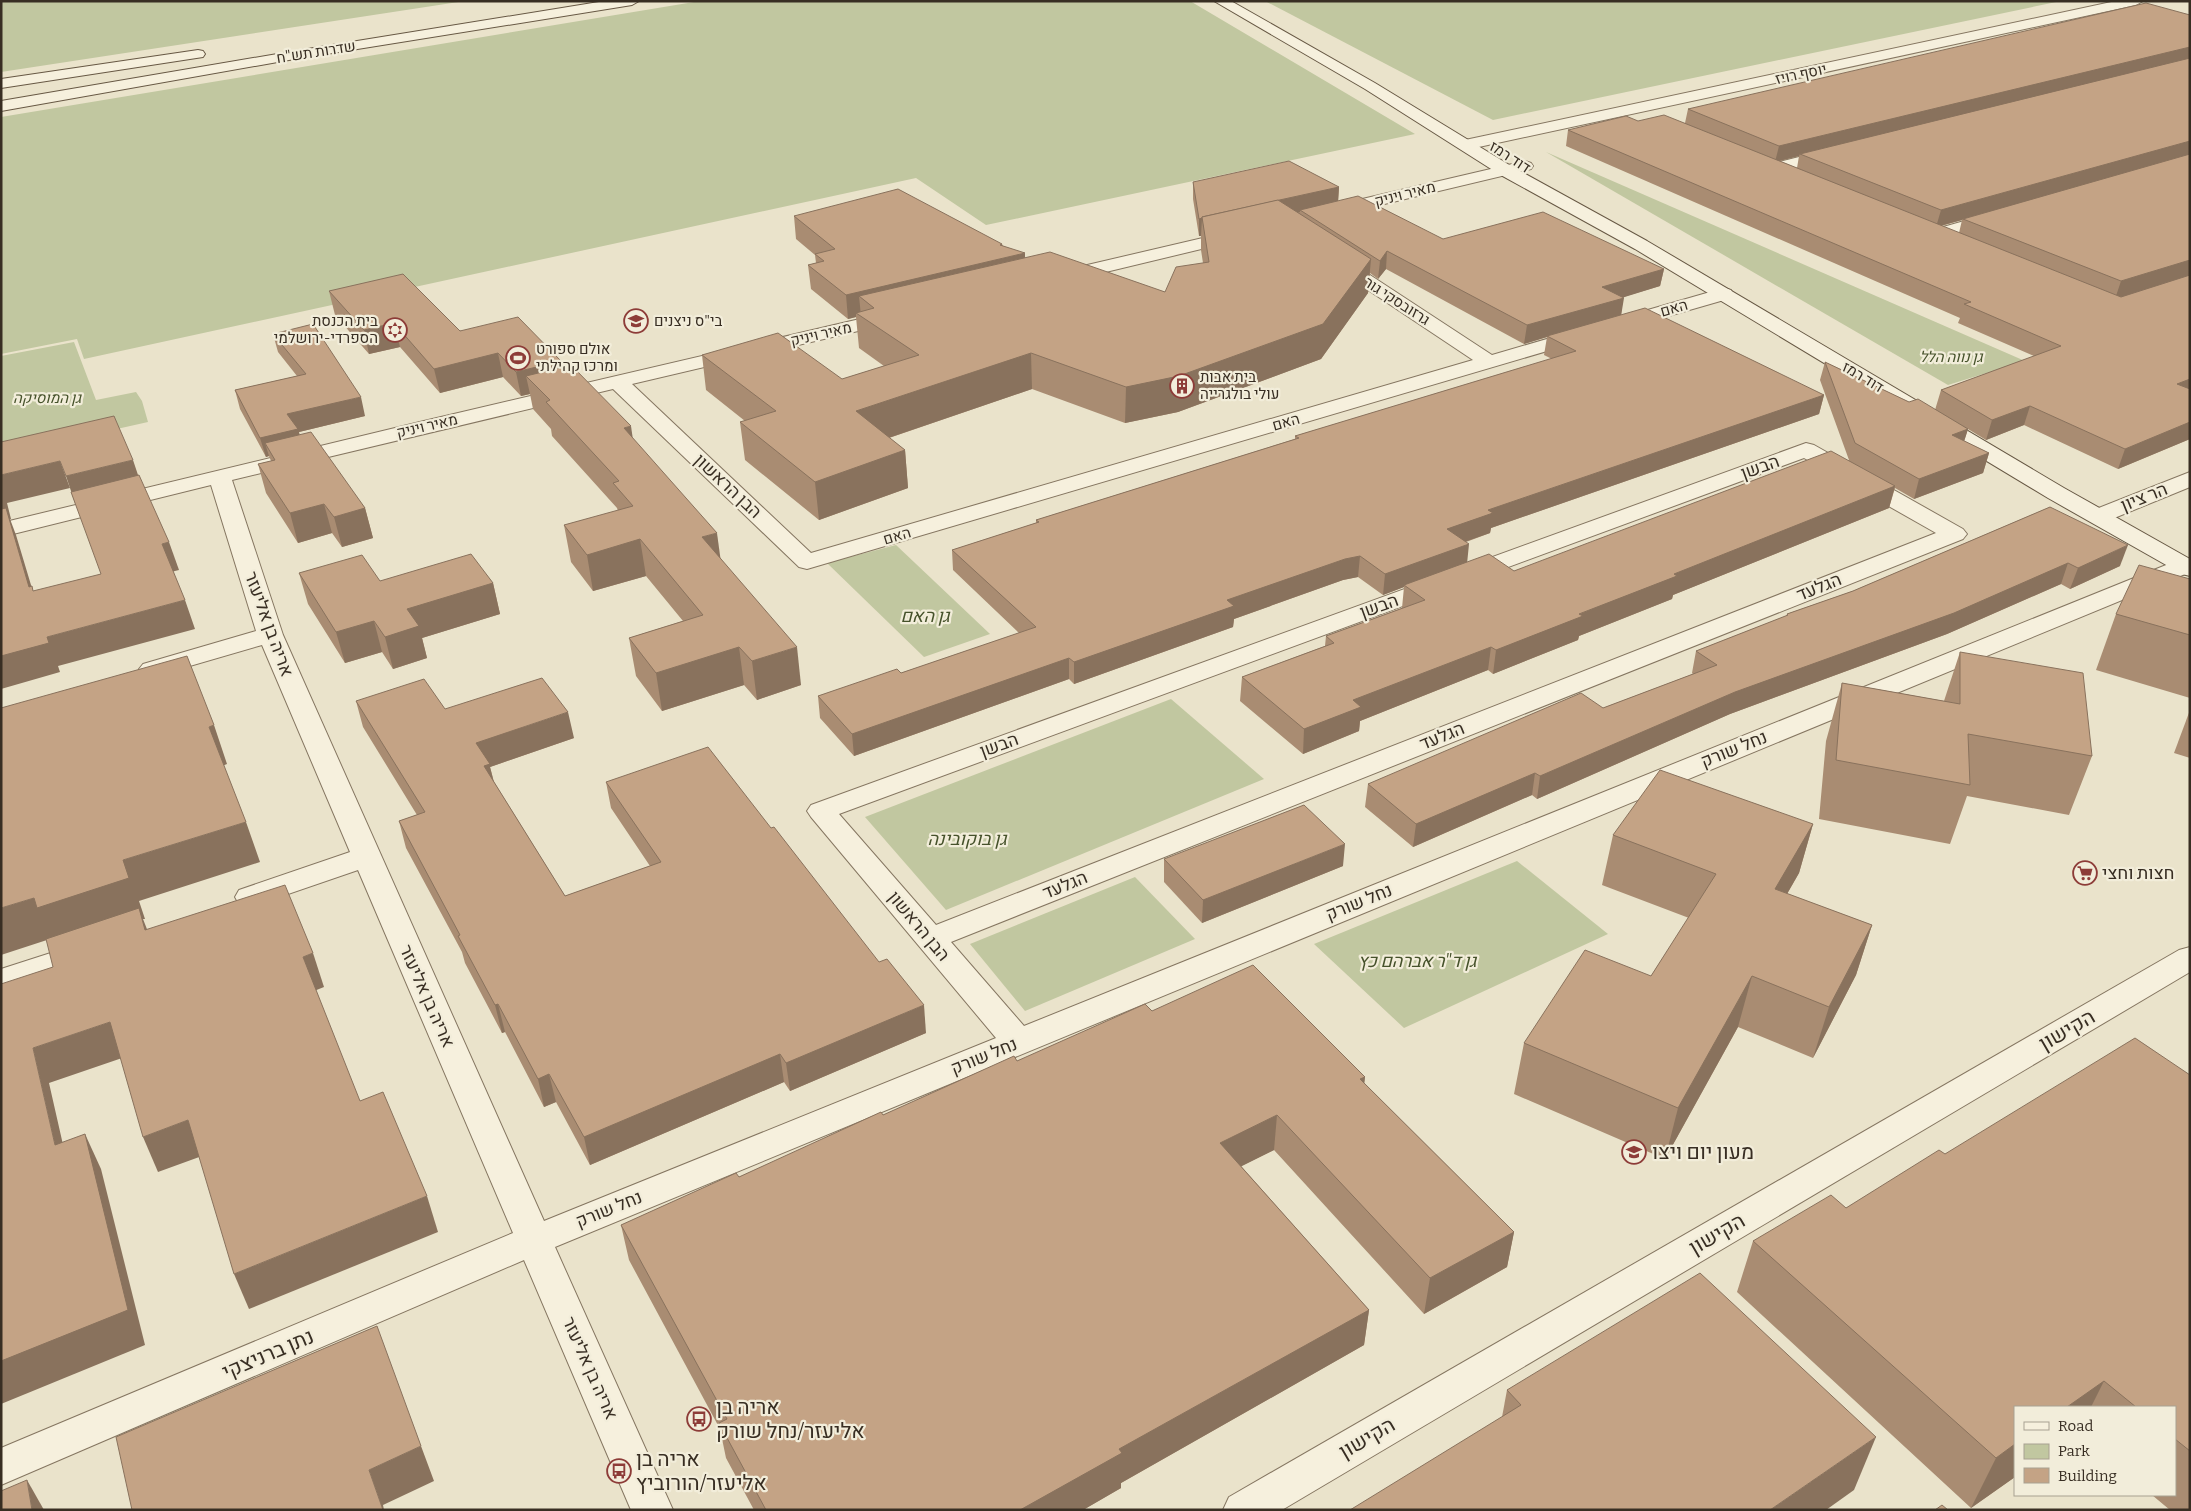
<svg xmlns="http://www.w3.org/2000/svg" width="2191" height="1511" font-family="Bitter,Heebo,serif">
<rect width="100%" height="100%" fill="#eae3cb"/>
<g fill="#c1c7a0">
<polygon points="1,1 465,1 1,72"/>
<polygon points="700,1 1190,1 1415,134 986,225 916,178 84,359 77,339 1,354 1,117"/>
<polygon points="1265,1 2061,1 1493,120"/>
<polygon points="1546,152 2025,361 1948,385"/>
<polygon points="74,342 96,400 136,392 142,401 148,422 1,455 1,356"/>
<polygon points="896,545 990,634 924,657 827,563"/>
<polygon points="1171,699 1264,779 946,910 865,817"/>
<polygon points="1517,861 1608,934 1404,1028 1314,944"/>
<polygon points="1135,877 1195,939 1025,1011 970,944"/>
</g>
<g fill="none" stroke-linecap="round" stroke-linejoin="round">
<g stroke="#857661" stroke-width="2">
<g id="street">
<polygon points="2116,1 2143,1 2136,5 1465,150 1457,145 1465,140"/>
<polygon points="1835,148 1841,150 1843,153 1841,156 1773,174 1767,173 1765,169 1767,165"/>
<polygon points="1525,161 1531,163 1533,166 1531,169 1334,216 1328,215 1325,211 1328,207"/>
<polygon points="1996,212 2002,213 2005,217 2002,221 1935,240 1929,239 1926,235 1929,231"/>
<polygon points="1237,230 1243,231 1246,235 1243,239 1060,283 1053,281 1051,277 1053,273"/>
<path d="M1338 257 1344 258 1492 355 1581 329 1588 331 1591 335 1588 339 807 569 799 567 613 389 232 480 283 635 544 1221 996 1038 811 817 807 811 811 805 1806 443 1814 445 1963 529 1967 534 1963 539 951 942 1024 1026 2176 561 2190 560V572L555 1247 673 1510H631L524 1260 1 1485V1448L513 1233 358 870 250 907 239 904 235 897 239 890 350 852 262 645 152 677 143 674 139 669 143 664 256 631 211 485 1 537V523L424 421 894 311 901 313 904 317 901 321 632 384 811 553 1473 360 1332 266 1329 262 1332 258ZM1804 458 1936 533 936 925 839 814Z"/>
<polygon points="1724,288 1731,290 1733,294 1731,298 1620,330 1613,328 1610,324 1613,320"/>
<polygon points="2190,472 2190,487 2107,521 2099,523 2091,521 2087,516 2091,511"/>
<polygon points="88,941 99,944 104,952 99,960 1,992 1,969"/>
<polygon points="2190,947 2190,972 1282,1510 1223,1510 1229,1497 2179,950"/>
</g>
</g>
<g stroke="#675844" stroke-width="2">
<g id="secondary">
<polygon points="605,1 639,1 632,5 289,60 1,111 1,101 289,52"/>
<polygon points="1214,1 1231,1 1375,83 1511,166 1647,241 2064,488 2190,559 2190,576 2182,574 2048,498 1635,249 1499,174 1365,89"/>
<polygon points="198,50 203,51 205,54 203,57 1,88 1,79"/>
</g>
</g>
<use href="#street" fill="#f6f0dd" fill-rule="evenodd"/>
<use href="#secondary" fill="#f6f0dd" fill-rule="evenodd"/>
</g>
<g fill="#a98c72" fill-rule="evenodd">
<path d="M2190 15V439L2118 469 2024 425 1986 440 1968 429 1964 441 1989 453 1983 473 1914 499 1895 488 1889 508 1673 595 1672 599 1579 636 1578 640 1493 674 1488 670 1360 721 1359 731 1303 754 1240 701 1242 677 1325 646 1326 636 1402 608 1404 587 1383 595 1358 577 1343 580 1234 619 1233 627 1074 684 1069 679 854 756 820 718 818 696 901 673 1019 633 953 570 952 550 1036 523V520L1295 439V436L1552 359 1544 355 1547 337 1524 344 1386 269 1378 279 1370 273 1368 293 1321 359 1178 412 1125 423 1032 389 889 438 905 450 908 488 819 520 745 460 740 422 745 421 706 390 702 355 842 379 884 366 859 348 856 317 848 319 811 289 808 265 816 263 815 255 796 239 794 216 1002 244 1003 246 1025 258 1165 292 1203 263 1201 250V236H1199L1193 199V182L1339 187 1338 201 1443 239 1664 269 1660 286 1623 297 1621 315 1824 395 1819 414 1491 528 1490 533 1466 542 1467 562 1514 571 1849 460 1820 380 1825 362 1909 402 1935 410 1941 390 2034 356 1958 323 1960 318 1566 146 1568 130 1638 121 1685 123 1688 109ZM1799 156 1797 168 1780 161ZM1962 220 1959 233 1941 226Z"/>
<polygon points="329,291 561,361 562,367 632,437 721,559 801,685 757,700 744,685 662,711 636,676 629,638 683,621 646,576 593,591 571,562 564,525 618,511 617,508 552,436 551,429 533,409 530,394 521,396 503,377 440,393 400,347 369,354 335,315"/>
<polygon points="273,334 365,416 299,432 299,435 365,508 373,538 342,547 332,533 298,543 266,493 258,464 271,461 269,456 266,457 240,409 235,390 297,376 278,352"/>
<polygon points="2050,507 2120,566 2070,589 2061,584 1947,634 1730,714 1537,799 1532,795 1413,847 1365,807 1368,784 1603,708 1693,674 1692,673 1696,651 1786,616 1787,614 1853,591"/>
<polygon points="299,573 380,581 493,583 500,614 422,638 427,658 393,669 382,652 345,663 308,604"/>
<polygon points="2190,579 2190,698 2096,670 2116,614"/>
<polygon points="1960,652 2092,756 2069,815 1967,796 1950,844 1819,819 1826,741 1842,683 1944,701"/>
<polygon points="356,701 445,709 574,738 490,767 494,782 565,896 650,866 611,808 606,782 926,1033 790,1091 784,1082 590,1165 556,1102 544,1107 505,1032 502,1033 465,963 462,952 406,848 399,821 417,815 363,727"/>
<polygon points="2190,710 2190,758 2174,753"/>
<polygon points="1813,824 1799,873 1787,894 1872,925 1856,975 1813,1058 1738,1027 1665,1159 1514,1094 1524,1043 1651,976 1689,918 1602,885 1613,835"/>
<polygon points="1164,859 1343,866 1202,923 1164,882"/>
<polygon points="1152,1011 1365,1077 1364,1083 1514,1232 1507,1267 1424,1314 1274,1150 1241,1166 1369,1310 1364,1345 1121,1483 1121,1488 1083,1510 754,1510 726,1458 720,1429 629,1260 621,1225 739,1177 883,1115 1017,1061"/>
<polygon points="2190,1075 2190,1510 2170,1510 2152,1495 2175,1495 2175,1407 2015,1407 2015,1477 1971,1508 1737,1292 1753,1241 1846,1208 1945,1154"/>
<polygon points="1507,1390 1854,1490 1502,1417"/>
</g>
<g fill="#89725d">
<polygon points="2190,47 2190,61 1800,154 1799,156 1775,162 1779,146"/>
<polygon points="2190,141 2190,156 1963,219 1962,220 1936,227 1941,210"/>
<polygon points="1339,187 1338,203 1300,210 1300,212 1205,235 1202,218"/>
<polygon points="1202,218 1201,236 1199,236 1199,219"/>
<polygon points="1002,244 1003,258 1025,253 1025,277 874,308 859,296 861,316 856,313 856,317 848,319 846,295"/>
<polygon points="1387,251 1386,269 1378,279 1380,261"/>
<polygon points="1371,259 1368,293 1321,359 1178,412 1125,423 1126,387"/>
<polygon points="2190,260 2190,276 2115,299 2121,281"/>
<polygon points="1664,269 1660,286 1599,305 1602,287"/>
<polygon points="1624,298 1621,316 1547,336 1547,337 1524,344 1527,325"/>
<polygon points="394,323 400,347 369,354 364,330"/>
<polygon points="498,353 503,377 440,393 434,369"/>
<polygon points="1031,353 1032,389 859,448 856,411"/>
<polygon points="561,361 565,386 526,376 530,394 521,396 516,372"/>
<polygon points="2190,379 2190,395 2177,384"/>
<polygon points="1824,395 1819,414 1491,528 1490,533 1444,549 1447,529 1488,510"/>
<polygon points="361,397 365,416 299,432 303,448 265,443 269,456 266,457 260,438 287,414"/>
<polygon points="2030,406 2024,425 1986,440 1992,420"/>
<polygon points="2190,422 2190,439 2118,469 2125,449"/>
<polygon points="631,426 636,461 624,428"/>
<polygon points="1968,429 1962,448 1952,435"/>
<polygon points="905,450 908,488 819,520 815,482"/>
<polygon points="1989,453 1983,473 1914,499 1919,479"/>
<polygon points="133,460 142,487 75,503 66,476"/>
<polygon points="60,461 70,488 7,503 11,519 10,519 16,535 40,615 1,521 1,475"/>
<polygon points="1895,486 1889,508 1673,595 1672,599 1579,636 1578,640 1493,674 1496,650 1674,574"/>
<polygon points="324,504 332,533 298,543 290,513"/>
<polygon points="365,508 373,538 342,547 334,517"/>
<polygon points="717,533 722,570 702,537"/>
<polygon points="640,539 646,576 593,591 587,555"/>
<polygon points="169,542 179,570 171,572 162,544"/>
<polygon points="1469,544 1467,564 1404,585 1404,587 1383,595 1385,574"/>
<polygon points="2128,545 2120,566 2070,589 2078,568"/>
<polygon points="1360,556 1358,577 1343,580 1234,619 1233,627 1074,684 1074,662 1227,600 1345,559"/>
<polygon points="2068,563 2061,584 1947,634 1730,714 1537,799 1540,776 1735,692"/>
<polygon points="493,583 500,614 422,638 427,658 393,669 385,637 407,609"/>
<polygon points="185,600 195,629 58,666 60,672 1,689 1,656 47,637"/>
<polygon points="374,621 382,652 345,663 336,632"/>
<polygon points="739,647 744,685 662,711 656,673"/>
<polygon points="797,647 801,685 757,700 752,661"/>
<polygon points="1491,647 1488,670 1360,721 1359,731 1303,754 1304,729 1353,700"/>
<polygon points="1069,658 1069,679 854,756 852,734"/>
<polygon points="568,712 574,738 490,767 496,791 490,793 476,743"/>
<polygon points="214,725 227,764 222,766 209,727"/>
<polygon points="1535,773 1532,795 1413,847 1416,824"/>
<polygon points="246,822 260,862 139,901 145,919 143,919 152,942 50,939 1,955 1,908 34,898 123,860"/>
<polygon points="1813,824 1799,873 1761,939 1775,889"/>
<polygon points="1345,844 1343,866 1202,923 1203,900"/>
<polygon points="1872,925 1856,975 1813,1058 1829,1007"/>
<polygon points="313,953 324,987 314,991 303,957"/>
<polygon points="1752,976 1738,1027 1665,1159 1678,1108"/>
<polygon points="498,1004 505,1032 502,1033 495,1005"/>
<polygon points="924,1005 926,1033 790,1091 786,1063"/>
<polygon points="110,1022 125,1057 49,1083 71,1180 55,1145 33,1048"/>
<polygon points="780,1054 784,1082 590,1165 584,1137"/>
<polygon points="549,1074 556,1102 544,1107 538,1079"/>
<polygon points="1365,1077 1361,1112 1360,1079"/>
<polygon points="1277,1115 1274,1150 1218,1178 1220,1143"/>
<polygon points="188,1120 202,1156 158,1172 143,1137"/>
<polygon points="85,1134 101,1169 145,1345 1,1404 1,1361"/>
<polygon points="427,1196 438,1232 249,1309 234,1274"/>
<polygon points="1514,1232 1507,1267 1424,1314 1430,1278"/>
<polygon points="1369,1310 1364,1345 1121,1483 1121,1488 1083,1510 1020,1510 1119,1449"/>
<polygon points="2104,1381 2091,1407 2067,1407"/>
<polygon points="1876,1437 1854,1490 1826,1510 1770,1510"/>
<polygon points="2015,1444 2015,1477 1971,1508 1996,1458"/>
<polygon points="421,1446 434,1481 383,1505 384,1510 383,1510 369,1470"/>
<polygon points="27,1480 44,1510 32,1510"/>
</g>
<g fill="#c4a385" stroke="#89725d">
<polygon points="2146,3 2190,15 2190,47 1779,146 1688,109"/>
<polygon points="2190,58 2190,141 1941,210 1800,154"/>
<polygon points="1664,115 2121,297 2190,275 2190,379 2177,384 2190,389 2190,422 2125,449 2030,406 1992,420 1941,390 2061,346 1964,304 1971,302 1568,130 1626,116 1638,121"/>
<polygon points="2190,154 2190,260 2121,281 1963,219"/>
<polygon points="1289,161 1339,187 1202,217 1202,218 1199,219 1193,182"/>
<polygon points="898,189 1002,244 1000,245 1025,253 846,295 808,265 824,261 815,254 835,249 794,216"/>
<polygon points="1358,196 1443,239 1543,212 1664,269 1602,287 1624,298 1527,325 1387,251 1380,261 1300,210"/>
<polygon points="1278,200 1371,259 1323,324 1179,376 1126,387 1031,353 856,411 905,450 815,482 740,422 776,411 702,355 778,333 842,379 919,355 856,313 874,308 859,296 1050,252 1165,292 1176,267 1209,262 1202,217"/>
<polygon points="403,274 460,331 518,317 561,361 516,372 498,353 434,369 394,323 364,330 329,291"/>
<polygon points="1645,308 1824,395 1488,510 1493,513 1447,529 1469,544 1385,574 1360,556 1345,559 1227,600 1234,606 1074,662 1069,658 852,734 818,696 897,669 901,673 1036,627 952,550 1039,522 1036,520 1299,438 1295,436 1576,351 1547,336"/>
<polygon points="313,324 361,397 287,414 298,429 260,438 235,390 306,374 273,334"/>
<polygon points="1825,362 1909,402 1918,399 1968,429 1952,435 1989,453 1919,479 1855,443"/>
<polygon points="571,365 631,426 624,428 717,533 702,537 797,647 752,661 739,647 656,673 629,638 703,615 640,539 587,555 564,525 633,506 613,483 619,481 546,402 550,400 526,376"/>
<polygon points="114,416 133,460 66,476 60,461 1,475 1,442"/>
<polygon points="311,432 365,508 334,517 324,504 290,513 258,464 275,460 265,443"/>
<polygon points="1831,451 1895,486 1674,574 1677,576 1579,614 1583,616 1496,650 1491,647 1353,700 1361,707 1304,729 1242,677 1334,643 1326,636 1425,600 1404,585 1489,554 1514,571"/>
<polygon points="139,475 169,542 162,544 185,600 47,637 49,643 1,656 1,509 6,508 29,587 32,586 33,591 101,574 71,492"/>
<polygon points="2050,507 2128,545 2078,568 2068,563 1954,613 1735,692 1540,776 1535,773 1416,824 1368,784 1581,693 1603,708 1717,665 1696,651 1788,615 1787,614 1853,591"/>
<polygon points="471,554 493,583 407,609 419,626 385,637 374,621 336,632 299,573 362,555 380,581"/>
<polygon points="2139,565 2190,579 2190,635 2116,614"/>
<polygon points="1960,652 2083,673 2092,756 1968,734 1970,785 1836,760 1842,683 1960,704"/>
<polygon points="187,656 214,725 209,727 246,822 123,860 129,878 37,908 34,898 1,908 1,708"/>
<polygon points="542,678 568,712 476,743 490,764 484,766 565,896 661,862 606,782 708,747 771,828 774,827 879,962 887,959 924,1005 786,1063 780,1054 584,1137 549,1074 538,1079 498,1004 495,1005 458,936 460,935 399,821 425,812 356,701 424,679 445,709"/>
<polygon points="1660,770 1813,824 1775,889 1872,925 1829,1007 1752,976 1678,1108 1524,1043 1585,950 1651,976 1716,874 1613,835"/>
<polygon points="1304,805 1345,844 1203,900 1164,859"/>
<polygon points="285,885 313,953 303,957 360,1101 383,1092 427,1196 234,1274 188,1120 143,1137 110,1022 33,1048 55,1145 85,1134 128,1310 1,1361 1,984 53,967 46,939 139,908 145,930"/>
<polygon points="1253,965 1365,1077 1360,1079 1514,1232 1430,1278 1277,1115 1220,1143 1369,1310 1119,1449 1122,1453 1020,1510 766,1510 719,1423 727,1419 621,1225 736,1173 739,1177 881,1112 883,1115 1014,1056 1017,1061 1145,1004 1152,1011"/>
<polygon points="2135,1038 2190,1075 2190,1451 2175,1439 2175,1407 2136,1407 2104,1381 2067,1407 2015,1407 2015,1444 1996,1458 1753,1241 1831,1195 1846,1208 1939,1150 1945,1154"/>
<polygon points="1700,1273 1876,1437 1770,1510 1350,1510 1521,1405 1507,1390"/>
<polygon points="377,1326 421,1446 369,1470 383,1510 132,1510 116,1437"/>
<polygon points="27,1480 32,1510 1,1510 1,1491"/>
<polygon points="1942,1505 1948,1510 1935,1510"/>
</g>
<defs>
<g id="school-ring" transform="scale(1.25)"><circle r="9.5" fill="#f2edda" stroke="#8d3c38" stroke-width="1.5"/><path d="M0-5L7-2L0 1L-7-2ZM-4 1L0 2.5L4 1V4Q0 6-4 4Z" fill="#8d3c38"/></g>
<g id="synagogue-ring" transform="scale(1.25)"><circle r="9.5" fill="#f2edda" stroke="#8d3c38" stroke-width="1.5"/><path d="M0-6.5L5.6 3.2H-5.6ZM0 6.5L5.6-3.2H-5.6Z" fill="#8d3c38"/></g>
<g id="stadium-ring" transform="scale(1.25)"><circle r="9.5" fill="#f2edda" stroke="#8d3c38" stroke-width="1.5"/><path d="M0-5a6.5 5 0 1 0 0 10a6.5 5 0 1 0 0-10ZM-3.5-1.8h7v3.6h-7Z" fill="#8d3c38"/></g>
<g id="building-ring" transform="scale(1.25)"><circle r="9.5" fill="#f2edda" stroke="#8d3c38" stroke-width="1.5"/><path d="M-4-6H4V6H1V3H-1V6H-4ZM-2.5-4.3h1.7v1.8h-1.7ZM.8-4.3h1.7v1.8H.8ZM-2.5-1h1.7V.8h-1.7ZM.8-1h1.7V.8H.8Z" fill="#8d3c38"/></g>
<g id="supermarket-ring" transform="scale(1.25)"><circle r="9.5" fill="#f2edda" stroke="#8d3c38" stroke-width="1.5"/><path d="M-6-5.5h2.5l.6 2H6L4.5 2H-2.5L-4.4-4H-6ZM-1.5 3.2a1.3 1.3 0 1 0 .1 0ZM3 3.2a1.3 1.3 0 1 0 .1 0Z" fill="#8d3c38"/></g>
<g id="bus-ring" transform="scale(1.25)"><circle r="9.5" fill="#f2edda" stroke="#8d3c38" stroke-width="1.5"/><path d="M-5-6H5V4H4V6H2V4H-2V6H-4V4H-5ZM-3.5-4V0h7V-4ZM-3.5 1.2v1.5H-2V1.2ZM2 1.2v1.5H3.5V1.2Z" fill="#8d3c38"/></g>
</defs>
<g fill-rule="evenodd">
<use href="#school-ring" x="636" y="321"/>
<use href="#synagogue-ring" x="395" y="330"/>
<use href="#stadium-ring" x="518" y="358"/>
<use href="#building-ring" x="1182" y="386"/>
<use href="#supermarket-ring" x="2085" y="873"/>
<use href="#school-ring" x="1634" y="1152"/>
<use href="#bus-ring" x="699" y="1419"/>
<use href="#bus-ring" x="619" y="1471"/>
</g>
<g text-anchor="middle" dominant-baseline="central" stroke-width="4.5" stroke-linejoin="round" paint-order="stroke">
<g font-size="15" fill="#382e23" stroke="#f2edda">
<text transform="translate(316 52) rotate(-9)">שדרות תש"ח</text>
<text transform="translate(1801 74) rotate(-12)">יוסף רויז</text>
<text transform="translate(1510 157) rotate(33)">דוד רמז</text>
<text transform="translate(1405 194) rotate(-14)">מאיר ויניק</text>
<text transform="translate(1397 301) rotate(33)">גרזובסקי גור</text>
<text transform="translate(1674 308) rotate(-16)">האם</text>
<text transform="translate(821 334) rotate(-13)">מאיר ויניק</text>
<text transform="translate(1863 377) rotate(31)">דוד רמז</text>
<text transform="translate(1286 422) rotate(-16)">האם</text>
<text transform="translate(427 426) rotate(-13)">מאיר ויניק</text>
<text transform="translate(897 536) rotate(-17)">האם</text>
</g>
<g font-size="15" fill="#382e23" stroke="#f2edda" text-anchor="start">
<text x="378" y="321" text-anchor="end">בית הכנסת<tspan x="378" dy="17">הספרדי-ירושלמי</tspan></text>
<text x="654" y="321">בי"ס ניצנים</text>
<text x="536" y="349">אולם ספורט<tspan x="536" dy="17">ומרכז קהילתי</tspan></text>
<text x="1200" y="377">בית אבות<tspan x="1200" dy="17">עולי בולגרייה</tspan></text>
</g>
<g font-size="15" font-style="italic" fill="#46522b" stroke="#f2edda">
<text x="1951" y="357">גן נווה הלל</text>
<text x="47" y="398">גן המוסיקה</text>
</g>
<g font-size="18" fill="#382e23" stroke="#f2edda">
<text transform="translate(1760 467) rotate(-20)">הבשן</text>
<text transform="translate(728 486) rotate(43)">הבן הראשון</text>
<text transform="translate(2144 497) rotate(-22)">הר ציון</text>
<text transform="translate(1819 587) rotate(-22)">הגלעד</text>
<text transform="translate(1379 606) rotate(-20)">הבשן</text>
<text transform="translate(269 624) rotate(70)">אריה בן אליעזר</text>
<text transform="translate(1442 736) rotate(-22)">הגלעד</text>
<text transform="translate(999 745) rotate(-20)">הבשן</text>
<text transform="translate(1734 749) rotate(-22)">נחל שורק</text>
<text transform="translate(1065 885) rotate(-22)">הגלעד</text>
<text transform="translate(1359 902) rotate(-22)">נחל שורק</text>
<text transform="translate(919 926) rotate(50)">הבן הראשון</text>
<text transform="translate(427 996) rotate(66)">אריה בן אליעזר</text>
<text transform="translate(984 1056) rotate(-22)">נחל שורק</text>
<text transform="translate(609 1209) rotate(-22)">נחל שורק</text>
<text transform="translate(590 1368) rotate(66)">אריה בן אליעזר</text>
</g>
<g font-size="18" font-style="italic" fill="#46522b" stroke="#f2edda">
<text x="925" y="616">גן האם</text>
<text x="967" y="839">גן בוקובינה</text>
<text x="1417" y="961">גן ד"ר אברהם כץ</text>
</g>
<g font-size="18" fill="#382e23" stroke="#f2edda" text-anchor="start">
<text x="2102" y="873">חצות וחצי</text>
</g>
<g font-size="21" fill="#382e23" stroke="#f2edda">
<text transform="translate(2067 1030) rotate(-30)">הקישון</text>
<text transform="translate(1717 1234) rotate(-30)">הקישון</text>
<text transform="translate(268 1354) rotate(-23)">נתן ברניצקי</text>
<text transform="translate(1367 1438) rotate(-30)">הקישון</text>
</g>
<g font-size="21" fill="#382e23" stroke="#f2edda" text-anchor="start">
<text x="1652" y="1152">מעון יום ויצו</text>
<text x="716" y="1407">אריה בן<tspan x="716" dy="24">אליעזר/נחל שורק</tspan></text>
<text x="636" y="1459">אריה בן<tspan x="636" dy="24">אליעזר/הורוביץ</tspan></text>
</g>
</g>
<rect width="2191" height="1511" fill="none" stroke="#382e23" stroke-width="5"/>
<rect x="2014" y="1406" width="162" height="90" fill="#f2edda" stroke="#a8a191"/>
<rect x="2024" y="1422" width="25" height="8" fill="#f6f0dd" stroke="#a8a191"/>
<text x="2058" y="1431" font-size="15" fill="#382e23">Road</text>
<rect x="2024" y="1444" width="25" height="15" fill="#c1c7a0" stroke="#a8a191"/>
<text x="2058" y="1456" font-size="15" fill="#382e23">Park</text>
<rect x="2024" y="1468" width="25" height="15" fill="#c4a385" stroke="#a8a191"/>
<text x="2058" y="1481" font-size="15" fill="#382e23">Building</text>
</svg>
